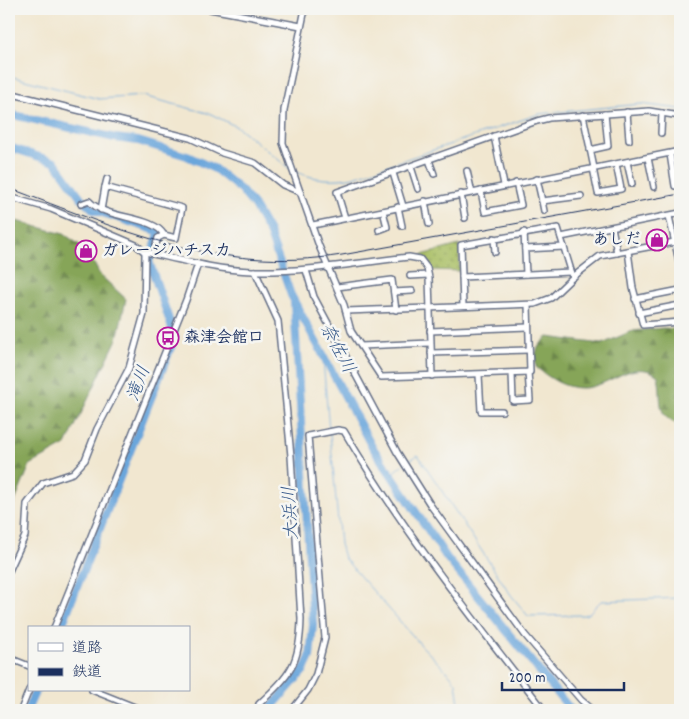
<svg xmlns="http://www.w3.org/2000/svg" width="689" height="719" font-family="Dekko,'Klee One',sans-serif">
<defs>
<pattern id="forest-firs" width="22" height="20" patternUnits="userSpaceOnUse" patternTransform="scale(1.25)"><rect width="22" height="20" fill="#86a558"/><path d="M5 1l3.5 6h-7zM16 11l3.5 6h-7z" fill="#6d874c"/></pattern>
<pattern id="park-dots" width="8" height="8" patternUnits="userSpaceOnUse" patternTransform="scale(1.25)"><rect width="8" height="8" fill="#a8be62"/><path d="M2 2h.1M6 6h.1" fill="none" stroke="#889b54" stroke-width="1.8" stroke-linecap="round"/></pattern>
</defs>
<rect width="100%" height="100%" fill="#f6f6f2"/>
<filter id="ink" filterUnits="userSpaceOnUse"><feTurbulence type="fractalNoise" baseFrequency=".02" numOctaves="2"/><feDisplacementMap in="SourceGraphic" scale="10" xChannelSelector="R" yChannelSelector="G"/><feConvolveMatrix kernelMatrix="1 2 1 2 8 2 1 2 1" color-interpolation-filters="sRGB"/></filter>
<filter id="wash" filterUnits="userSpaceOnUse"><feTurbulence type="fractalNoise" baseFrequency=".0096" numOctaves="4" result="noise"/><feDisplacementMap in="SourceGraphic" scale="20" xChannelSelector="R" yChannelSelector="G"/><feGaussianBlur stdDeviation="1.12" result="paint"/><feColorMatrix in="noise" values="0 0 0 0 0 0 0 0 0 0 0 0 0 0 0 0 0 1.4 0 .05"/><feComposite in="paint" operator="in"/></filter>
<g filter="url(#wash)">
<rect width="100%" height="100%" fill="#f1e7d0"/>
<g fill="url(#forest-firs)" stroke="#506a5b">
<polygon points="9,219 64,234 87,250 100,275 126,299 117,339 66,445 30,465 9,516"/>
<path d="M663 328 680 329V425C654 417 663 399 658 376 634 356 608 389 581 388 564 388 549 378 536 367 534 354 536 346 548 337L602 344 632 331Z"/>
</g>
<polygon fill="url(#park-dots)" stroke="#627660" points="459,245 460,271 432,270 428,261 422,255"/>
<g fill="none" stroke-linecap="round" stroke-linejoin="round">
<g stroke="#6ba6db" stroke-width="1">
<polyline points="9,76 99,99 143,96 211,114 239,128 290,169"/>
<path d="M296 172C316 180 333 181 354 177L539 114 641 104 680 109"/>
<polyline points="323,360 329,429"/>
<polyline points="330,433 340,544 344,558 421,645 451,676 456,683 460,710"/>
<polyline points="405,463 418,455 511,595 528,616 585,615 589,613 601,601 680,598"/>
<polyline points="391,474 402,465"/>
</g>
<g stroke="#6ba6db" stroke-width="8">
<polyline points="9,114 115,138 138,141 187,156 215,169 241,190 254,206 269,232 291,295 371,445 447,558 571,710"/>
<polyline points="9,147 55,162 82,199 94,210 157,231 159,234 149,261 175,337 61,628"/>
<polyline points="27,710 36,690"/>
<polyline points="269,710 304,670 310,657 313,625 294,303"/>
</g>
</g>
</g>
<g filter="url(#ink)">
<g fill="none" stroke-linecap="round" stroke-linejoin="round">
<g stroke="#666f86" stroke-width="8">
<g id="minor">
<polyline points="210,9 301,26"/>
<polyline points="305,9 284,110 283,143 319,246 344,305 351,331 381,377 530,372 528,305"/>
<polyline points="9,93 190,138 222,153 255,163 283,185 300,192"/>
<polyline points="627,112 629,140"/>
<polyline points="583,115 594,168"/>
<polyline points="661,133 662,113"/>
<polyline points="494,136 504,185"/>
<polyline points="590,150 608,146 605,114"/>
<polyline points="670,154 675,186"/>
<polyline points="648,158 654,187"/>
<polyline points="429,160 434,174"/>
<polyline points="627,162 632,184"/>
<polyline points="411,167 418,189"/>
<polyline points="593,168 598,193 621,189 616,164"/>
<polyline points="467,171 472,193"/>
<polyline points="393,173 403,206"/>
<polyline points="537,179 542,201 581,196"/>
<polyline points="105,187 107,179"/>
<polyline points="481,191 485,212 521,205 516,183"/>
<polyline points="461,194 465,218"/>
<path d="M9 197 51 209 136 245 145 252C181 260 216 270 253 271 306 272 357 263 409 257L420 259 427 268 429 278 432 376"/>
<polyline points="425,201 429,224"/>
<polyline points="542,201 544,211"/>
<path d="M81 204 89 201C106 220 153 215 164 235"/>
<polyline points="398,207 402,226"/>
<polyline points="101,210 105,187 182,208 176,238 164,235 158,238 153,254"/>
<polyline points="669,216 680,266"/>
<polyline points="345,218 337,192 537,121 549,118 649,111 680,116"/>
<polyline points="313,225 680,151"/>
<polyline points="612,227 617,253"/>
<polyline points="379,230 387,227 383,211"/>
<polyline points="524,232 526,274"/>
<polyline points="561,237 680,213"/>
<polyline points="494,238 495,252"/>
<polyline points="525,249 564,247"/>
<polyline points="628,251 633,288 643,325 680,322"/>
<polyline points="306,270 314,297 397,452 431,506 525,635 581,700 593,710"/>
<path d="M255 271 278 321 291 456 301 619C300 664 291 674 259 704"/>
<polyline points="410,276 428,275"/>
<polyline points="462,277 571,272"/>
<polyline points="337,287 392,280 396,310"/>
<polyline points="394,292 412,291"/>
<polyline points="635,299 680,290"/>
<polyline points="463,306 461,245 558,228 573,277"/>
<polyline points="346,311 535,304 551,298 573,277 600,256 680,241"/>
<polyline points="639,313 680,305"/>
<polyline points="430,331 528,327"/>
<polyline points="361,346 430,343"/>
<polyline points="431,353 529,350"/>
<polyline points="512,373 513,401 530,400 528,372"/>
<polyline points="479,375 481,411 502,411"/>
<polyline points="9,571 25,536 27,504 43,483 73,473 85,460 97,429 129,368 144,314 145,252"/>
<polyline points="54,628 186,300 198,264"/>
<polyline points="9,658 29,666"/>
<polyline points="92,690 142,710"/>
<polyline points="21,710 29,690"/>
<path d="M292 710 308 690 316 674 325 638 308 436 338 430 344 431C402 530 474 620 544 710"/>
</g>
</g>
<use href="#minor" stroke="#fff" stroke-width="5"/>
<path stroke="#1b2f5e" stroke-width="1" d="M9 188C122 230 217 274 342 255L680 194"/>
</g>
</g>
<defs>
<g id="shop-ring" transform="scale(1.125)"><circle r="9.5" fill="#f6f6f2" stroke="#b5179e" stroke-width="1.5"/><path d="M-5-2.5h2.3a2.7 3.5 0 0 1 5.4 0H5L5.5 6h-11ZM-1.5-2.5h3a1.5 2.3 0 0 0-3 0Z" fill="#b5179e"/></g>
<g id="bus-ring" transform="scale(1.125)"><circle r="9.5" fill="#f6f6f2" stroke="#b5179e" stroke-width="1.5"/><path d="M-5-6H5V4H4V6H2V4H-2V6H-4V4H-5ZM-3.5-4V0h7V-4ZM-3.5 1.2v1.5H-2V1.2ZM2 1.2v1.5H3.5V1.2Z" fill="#b5179e"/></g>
</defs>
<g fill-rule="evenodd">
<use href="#shop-ring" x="657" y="240"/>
<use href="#shop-ring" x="86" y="251"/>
<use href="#bus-ring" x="168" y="338"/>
</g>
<g text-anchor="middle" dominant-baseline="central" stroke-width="5" stroke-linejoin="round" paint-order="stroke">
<g font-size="16" font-weight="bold" fill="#1b2f5e" stroke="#f6f6f2" text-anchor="start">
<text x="641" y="240" text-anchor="end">あしだ</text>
<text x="102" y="251">ガレージハチスカ</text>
<text x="184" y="338">森津会館口</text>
</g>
<g font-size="18" font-style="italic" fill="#37598a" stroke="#f6f6f2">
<text transform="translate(336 349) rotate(62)">奈佐川</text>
<text transform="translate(140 384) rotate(-69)">滝川</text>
<text transform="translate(292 513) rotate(-93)">大浜川</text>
</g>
</g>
<rect width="689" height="719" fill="none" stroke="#f6f6f2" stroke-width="30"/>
<rect x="28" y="626" width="162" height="65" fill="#f6f6f2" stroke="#9ea6b7"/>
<rect x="38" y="643" width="25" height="8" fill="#ffffff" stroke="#9ea6b7"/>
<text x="72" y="652" font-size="15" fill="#1b2f5e">道路</text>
<rect x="38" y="668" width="25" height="8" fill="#1b2f5e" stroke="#9ea6b7"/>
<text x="72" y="676" font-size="15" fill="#1b2f5e">鉄道</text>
<path d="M502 682v8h122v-8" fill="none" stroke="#1b2f5e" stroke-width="2.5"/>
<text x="509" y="682" font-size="15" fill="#1b2f5e" stroke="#f6f6f2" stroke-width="4" paint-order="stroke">200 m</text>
</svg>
